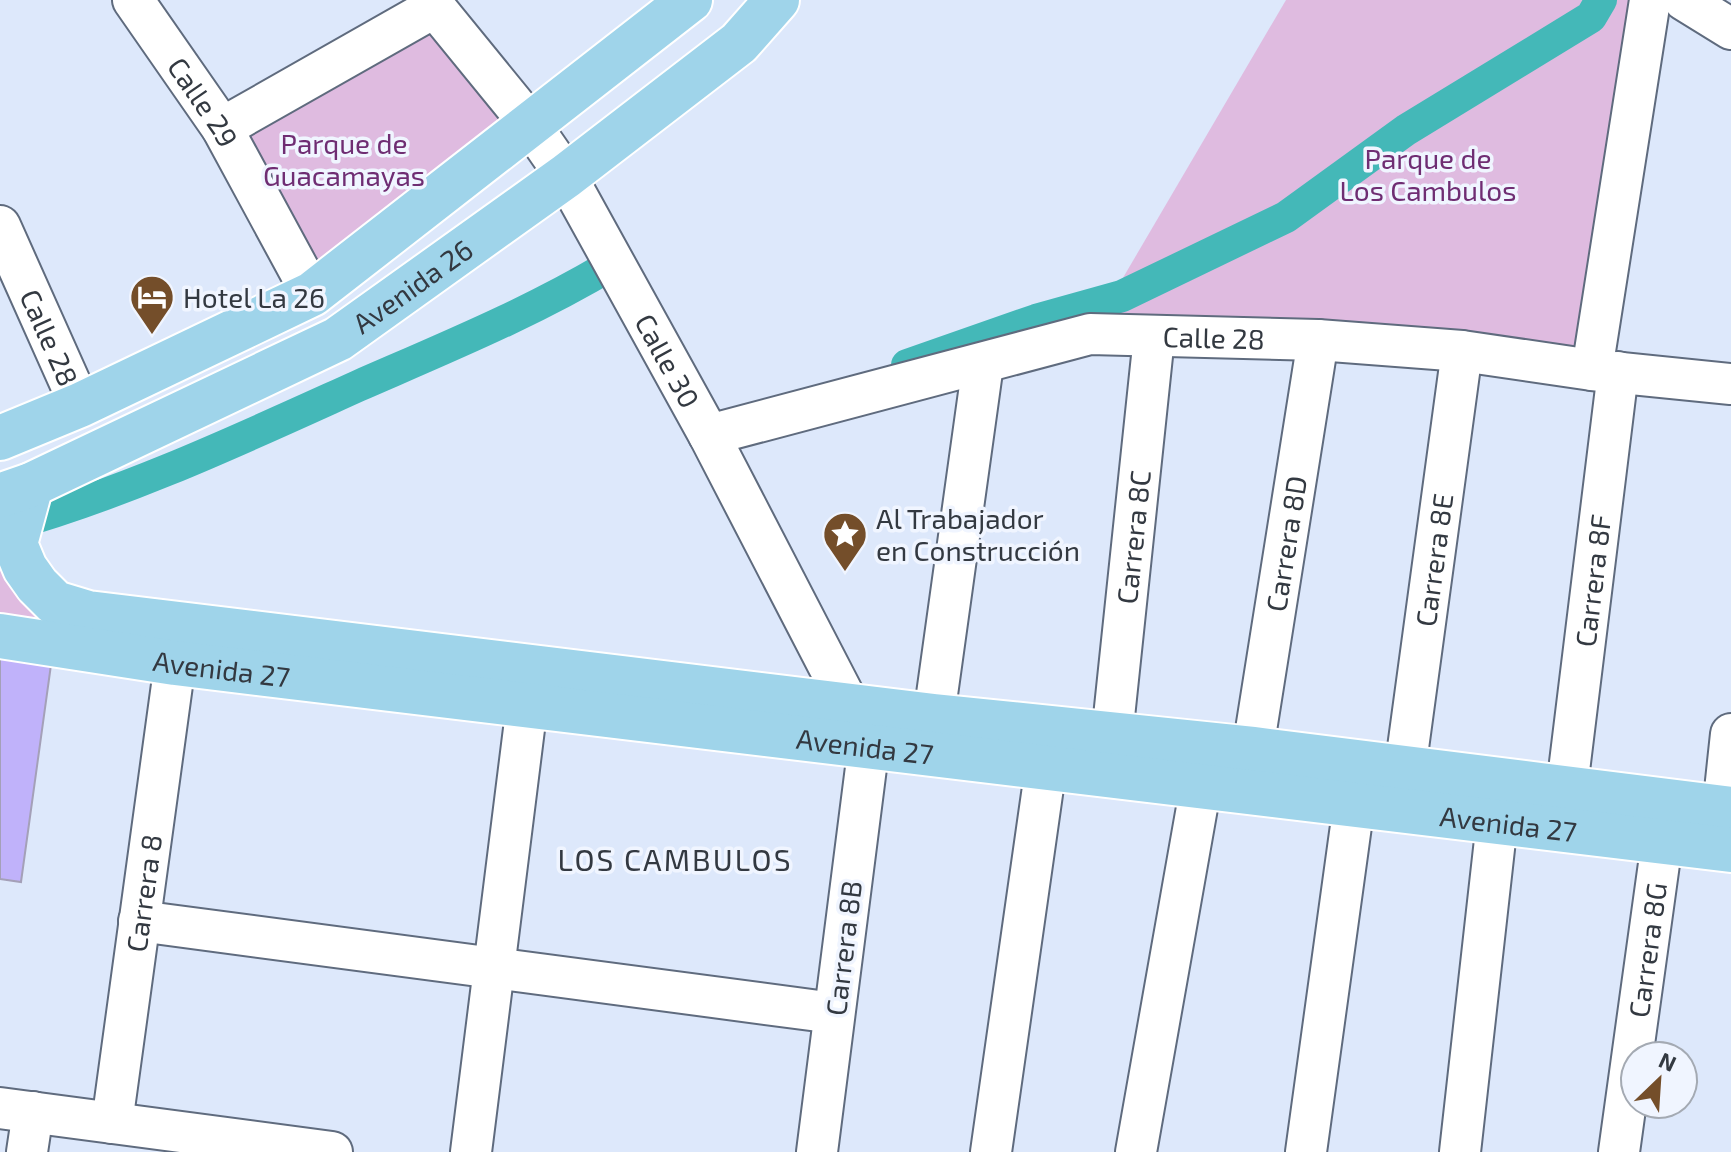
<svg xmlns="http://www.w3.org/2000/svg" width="1731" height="1152" font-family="'Exo 2',sans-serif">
<rect width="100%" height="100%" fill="#dde8fb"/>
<g fill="#dfbbe0">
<polygon points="1286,0 1645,0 1589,365 1090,334"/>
<polygon points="435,7 530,124 312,294 222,128"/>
<polygon points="0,496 11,540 54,643 0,636"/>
</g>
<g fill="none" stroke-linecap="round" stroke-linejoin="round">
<g stroke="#44b8b8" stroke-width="32">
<polyline points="907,365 1036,320 1122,296 1286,217 1406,130 1591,17 1601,0"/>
<path d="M4 527C126 493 243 438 358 386 445 348 533 312 614 263L626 284"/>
</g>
</g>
<polygon fill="#c0b2fa" stroke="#a4a0b8" stroke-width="2" points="0,636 54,643 21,882 0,879"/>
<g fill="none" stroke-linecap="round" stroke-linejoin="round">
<g stroke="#5f6b7e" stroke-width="44">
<g id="minor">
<path id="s1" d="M133 0 222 128 312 294"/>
<path id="s2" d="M429 0 530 124 566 176 709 435 869 744 817 1152"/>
<polyline points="1684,0 1731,29"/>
<polyline points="222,128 435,7"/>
<path id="s3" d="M0 226 80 405"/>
<polyline points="1592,370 1650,0"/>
<path id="s4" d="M709 435 1090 334 1318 340 1462 351 1592 370 1731 384"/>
<polyline points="934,716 983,364"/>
<path id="s5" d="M1112 736 1154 337"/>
<path id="s6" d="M1253 749 1318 340"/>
<path id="s7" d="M1405 770 1462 351"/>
<path id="s8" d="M1567 787 1618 372"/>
<polyline points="1723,809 1731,734"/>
<polyline points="139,921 834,1013"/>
<polyline points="0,1108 332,1152"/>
<path id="s9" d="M112 1123 175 663"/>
<polyline points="27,1152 33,1112"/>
<polyline points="471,1152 527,705"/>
<polyline points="991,1152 1046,766"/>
<polyline points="1136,1152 1201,785"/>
<polyline points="1306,1152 1354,804"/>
<polyline points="1460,1152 1497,822"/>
<path id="s10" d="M1619 1152 1662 842"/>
</g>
</g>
<g stroke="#fff" stroke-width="48">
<g id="major">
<polyline points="0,438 80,405 312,294 690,0"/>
<polyline points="31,485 15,544 25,568 37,585 55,603 88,613 934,716 1253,749 1731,809"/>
<path id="s11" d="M2 495 31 485 338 339 566 176 739 43 777 0"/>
<path id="s12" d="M0 636 175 663 1731 850"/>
</g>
</g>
<use href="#minor" stroke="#fff" stroke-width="40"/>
<use href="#major" stroke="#9fd4ea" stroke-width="44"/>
</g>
<defs>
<g id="hotel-pin" transform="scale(2.3)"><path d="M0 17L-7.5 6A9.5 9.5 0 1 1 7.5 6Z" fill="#744e2a" stroke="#f0f5ff"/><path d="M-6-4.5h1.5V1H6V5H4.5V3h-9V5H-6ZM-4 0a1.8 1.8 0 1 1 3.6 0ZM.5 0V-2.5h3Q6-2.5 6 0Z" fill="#fff"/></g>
<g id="sight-pin" transform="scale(2.3)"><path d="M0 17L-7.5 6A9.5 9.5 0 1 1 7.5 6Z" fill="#744e2a" stroke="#f0f5ff"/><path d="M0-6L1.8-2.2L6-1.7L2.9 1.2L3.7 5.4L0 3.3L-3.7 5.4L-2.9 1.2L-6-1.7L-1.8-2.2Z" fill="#fff"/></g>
</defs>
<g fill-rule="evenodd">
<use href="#hotel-pin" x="152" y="297"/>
<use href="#sight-pin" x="845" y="534"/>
</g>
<g text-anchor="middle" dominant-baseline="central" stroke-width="7" stroke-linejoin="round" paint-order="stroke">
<g font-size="28" fill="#333941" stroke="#f0f5ff">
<text stroke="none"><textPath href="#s1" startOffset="124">Calle 29</textPath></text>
<text stroke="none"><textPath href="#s11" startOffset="462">Avenida 26</textPath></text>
<text stroke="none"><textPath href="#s3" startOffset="122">Calle 28</textPath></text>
<text stroke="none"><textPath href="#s4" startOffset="518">Calle 28</textPath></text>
<text stroke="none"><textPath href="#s2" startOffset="434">Calle 30</textPath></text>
<text stroke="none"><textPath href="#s5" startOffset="200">Carrera 8C</textPath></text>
<text stroke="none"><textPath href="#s6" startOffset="208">Carrera 8D</textPath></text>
<text stroke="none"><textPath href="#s7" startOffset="212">Carrera 8E</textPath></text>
<text stroke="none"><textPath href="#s8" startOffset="208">Carrera 8F</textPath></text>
<text stroke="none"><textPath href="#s12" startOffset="224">Avenida 27</textPath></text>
<text stroke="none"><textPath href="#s12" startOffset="872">Avenida 27</textPath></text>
<text stroke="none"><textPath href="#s12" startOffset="1520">Avenida 27</textPath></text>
<text stroke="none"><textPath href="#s9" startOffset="232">Carrera 8</textPath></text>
<text transform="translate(843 948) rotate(-83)">Carrera 8B</text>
<text stroke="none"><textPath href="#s10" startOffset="204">Carrera 8G</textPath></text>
</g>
<g font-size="28" fill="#6f2d73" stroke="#f0f5ff">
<text x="344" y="143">Parque de<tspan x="344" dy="32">Guacamayas</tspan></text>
<text x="1428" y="158">Parque de<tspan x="1428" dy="32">Los Cambulos</tspan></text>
</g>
<g font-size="28" fill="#333941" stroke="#f0f5ff" text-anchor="start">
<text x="183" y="297">Hotel La 26</text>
<text x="876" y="518">Al Trabajador<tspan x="876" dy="32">en Construcción</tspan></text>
</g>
<g font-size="30" letter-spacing="2" fill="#333941" stroke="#f0f5ff">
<text x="675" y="859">LOS CAMBULOS</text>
</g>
</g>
<g transform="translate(1659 1080) rotate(25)"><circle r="38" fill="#f0f5ff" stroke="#a4aab3" stroke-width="2"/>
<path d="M0-6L14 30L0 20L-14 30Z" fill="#744e2a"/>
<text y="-12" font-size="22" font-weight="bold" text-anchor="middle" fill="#333941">N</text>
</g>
</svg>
